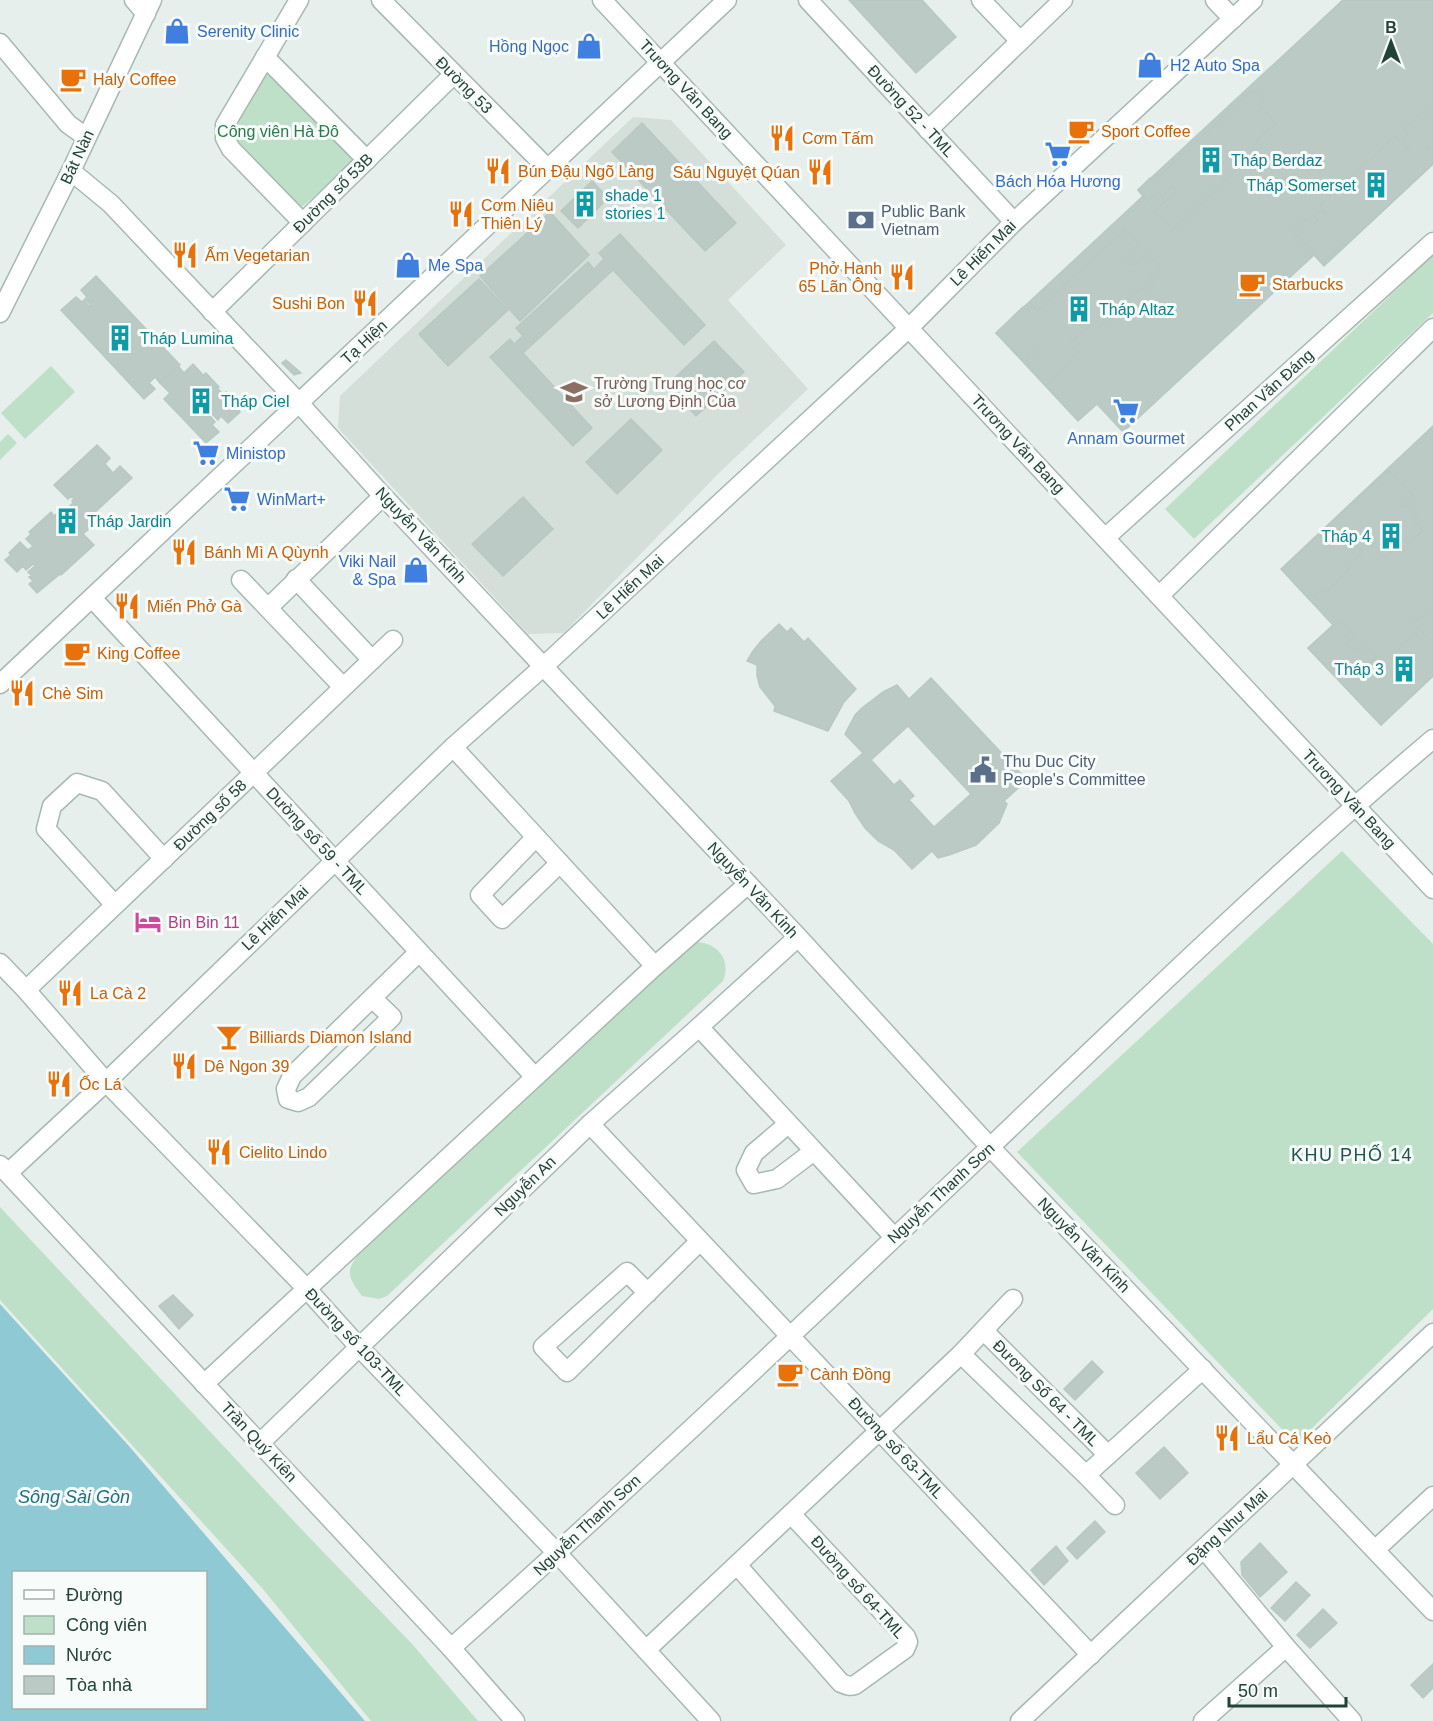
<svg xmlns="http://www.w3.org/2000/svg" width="1433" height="1721" font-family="Arial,sans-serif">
<rect width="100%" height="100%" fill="#e6efeb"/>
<polygon fill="#d4dfda" points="633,117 671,120 786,245 728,300 808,389 720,472 564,633 528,634 338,428 340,396"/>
<g fill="#bfe0c8">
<polygon points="271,75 350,154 352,160 347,169 303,206 295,206 232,136 234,119 263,76"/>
<polygon points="1433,255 1433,313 1194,539 1165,509"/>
<polygon points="51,366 75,392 25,439 1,413"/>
<polygon points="8,434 17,443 0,460 0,442"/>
<polygon points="1342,851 1433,944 1433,1309 1296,1444 1017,1152"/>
<path d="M698 942C719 944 731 961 723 981L387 1296 379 1299 362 1296C345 1274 346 1269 364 1248L688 945Z"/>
<polygon points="0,1207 305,1533 413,1645 478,1721 371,1721 262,1588 0,1300"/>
</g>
<path fill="#8ec9d4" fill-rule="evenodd" d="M0 1304 128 1445 365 1721H0ZM14 1572H206V1708H14Z"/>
<g fill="#bbcac4" stroke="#b8c9c2" stroke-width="1.5" fill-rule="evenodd">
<polygon points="849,0 922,0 956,37 916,73"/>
<polygon points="1343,0 1433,0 1433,62 1432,61 1429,63 1391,22 1348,62 1337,50 1341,46 1339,44 1341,42 1338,39 1345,33 1342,30 1328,43 1314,28"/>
<polygon points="1343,0 1433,0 1433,164 1324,266 1314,255 1123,432 1097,404 1078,421 996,333 1143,196 1138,190"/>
<polygon points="1252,89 1264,100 1259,105 1276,123 1256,141 1261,146 1173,230 1155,211 1177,191 1173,186 1162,197 1158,192 1148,201 1138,190 1150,178 1152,180 1158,174 1160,176"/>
<polygon points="1425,110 1433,119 1433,151 1428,145 1426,147 1433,154 1433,164 1346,245 1343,243 1322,263 1293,231 1306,218 1313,225 1318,220 1315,216 1321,210 1328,218 1330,216 1320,205 1395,136 1406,148 1410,145 1403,138 1409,133 1404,128"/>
<polygon points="642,123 736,223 705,251 612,152"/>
<polygon points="592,181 608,198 578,228 561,211"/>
<polygon points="550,212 589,255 520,321 480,276"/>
<polygon points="1125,229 1139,244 1125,258 1133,266 1147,254 1160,268 1150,277 1154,282 1144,291 1141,288 1097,329 1092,324 1070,343 1078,352 1073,357 1074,359 1046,386 1026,361 1040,348 1037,345 1023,359 996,333 1023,307 1027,311 1032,305 1037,311"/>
<polygon points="620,234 705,325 684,345 613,270 523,353 592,428 573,446 490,357 510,339 514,344 523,336 516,328 588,262 594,269 604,259 599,253"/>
<polygon points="96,276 180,365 160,383 155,377 149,383 155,389 144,399 61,310 76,297 82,302 84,300 89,306 91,305 85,299 87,297 81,290"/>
<polygon points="479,279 508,310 448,366 419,334"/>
<polygon points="714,341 744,372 696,416 667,385"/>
<polygon points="286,360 301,373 294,375 282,363"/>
<polygon points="193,364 203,375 206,373 219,387 217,388 224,395 226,392 238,404 236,405 240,412 228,423 221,416 218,420 212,414 210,416 215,422 212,425 219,432 206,443 164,399 170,393 160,383 178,366 184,373"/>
<polygon points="631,419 662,450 617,494 586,462"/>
<polygon points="1433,426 1433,676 1381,725 1308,648 1333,625 1281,569"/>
<polygon points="97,445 110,458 105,464 113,473 120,466 132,478 93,514 96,518 90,524 92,526 83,534 94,545 61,575 60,574 37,593 29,584 33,581 29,577 32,576 28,572 35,566 33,564 26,570 23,566 17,572 5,560 11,555 9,553 20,542 28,550 33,546 26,539 31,534 29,532 51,512 54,516 60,511 62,513 73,503 72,501 74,499 72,496 68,499 54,485"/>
<polygon points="1389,470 1413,495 1400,508 1404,504 1417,517 1414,521 1423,531 1409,544 1405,539 1385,558 1360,532 1352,540 1363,551 1348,566 1350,569 1326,593 1322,589 1310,600 1286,574 1290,570 1286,565"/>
<polygon points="523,497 553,529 503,576 472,544"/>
<polygon points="1433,610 1433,676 1381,725 1308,648 1340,620 1355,636 1347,643 1356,652 1362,646 1366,650 1368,648 1376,657 1366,666 1372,672 1415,633 1421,639 1425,636 1413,623 1421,615 1424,618"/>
<polygon points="779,624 787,632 791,628 804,642 808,638 856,689 844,702 828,731 774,711 775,706 760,687 757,676 757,665 747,661 753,651 762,640"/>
<path d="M931 678 1027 780 1004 801 1007 804 999 823 976 845 949 855 938 858 932 851 912 869 894 850 878 841 865 828 855 813 849 801 831 781 863 753 845 734 855 715 862 708 883 692 897 685 909 699ZM908 726 971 794 934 827 909 800 914 796 900 780 894 785 871 760Z"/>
<polygon points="173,1295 193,1315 179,1329 159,1306"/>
<polygon points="1092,1361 1103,1372 1075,1400 1064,1389"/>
<polygon points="1164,1447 1188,1473 1160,1499 1136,1473"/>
<polygon points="1095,1521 1105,1532 1077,1559 1067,1548"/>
<polygon points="1260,1543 1287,1572 1260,1597 1242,1575 1241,1562"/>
<polygon points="1056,1546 1068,1561 1044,1585 1031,1570"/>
<polygon points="1296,1582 1310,1595 1285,1621 1271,1608"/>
<polygon points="1323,1609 1337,1623 1310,1648 1297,1635"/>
<polygon points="1433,1664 1433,1688 1423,1698 1411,1685"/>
</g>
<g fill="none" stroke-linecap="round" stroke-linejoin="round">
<g stroke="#a8b8b2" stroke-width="21">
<g id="minor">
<polyline points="134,0 146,14"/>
<polyline points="299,0 225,125 225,138 231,149 303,223"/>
<polyline points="381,0 548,169"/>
<polyline points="602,0 1433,889"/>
<polyline points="808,0 1014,222"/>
<polyline points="981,0 1020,41"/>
<polyline points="1215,0 1233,19"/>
<polyline points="0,43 68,124 86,137"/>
<polyline points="265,57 367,160"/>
<polyline points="928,130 1063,0"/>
<polyline points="71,171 111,204 299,403 383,496 798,937 990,1147 1433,1611"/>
<polyline points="212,312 453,75"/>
<polyline points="0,313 71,171 152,0"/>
<polyline points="1105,538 1433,242"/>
<polyline points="296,579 372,660"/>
<polyline points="241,580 343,687"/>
<polyline points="1159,596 1433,328"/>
<polyline points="92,598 535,1077"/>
<polyline points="268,608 383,496"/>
<polyline points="0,684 727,0"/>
<polyline points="453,747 655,966"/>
<polyline points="536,837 480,895 502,919 560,863"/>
<polyline points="115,905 46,829 52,806 77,783 102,791 164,859"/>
<polyline points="0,963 26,990 106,1082 306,1288 359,1347 557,1553 711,1721"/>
<polyline points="26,990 393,640"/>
<polyline points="372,998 392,1017 309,1097 298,1102 288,1099 286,1089 292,1076 419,952"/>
<polyline points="699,1027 894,1237"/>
<polyline points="590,1124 1091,1655"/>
<polyline points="788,1124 754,1153 746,1170 754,1184 777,1179 814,1151"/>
<polyline points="0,1165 451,1648 515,1721"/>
<polyline points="8,1173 106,1082 453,747 544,666 909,328 1014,222 1253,0"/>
<polyline points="648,1293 627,1272 543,1347 567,1372 700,1241"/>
<polyline points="984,1331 1108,1455"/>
<polyline points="961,1354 1086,1475 1115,1505"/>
<polyline points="204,1384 655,966 747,885"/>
<polyline points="260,1443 590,1124 699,1027 798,937"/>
<polyline points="1086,1475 1203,1369"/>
<polyline points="1204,1549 1286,1647 1352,1721"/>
<polyline points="1376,1549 1433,1496"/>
<path d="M737 1565 841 1683C846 1685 849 1687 855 1685L905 1649 908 1642 906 1637 791 1514"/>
<path d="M451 1648C634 1485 811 1317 988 1149 1134 1010 1279 869 1433 739"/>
<polyline points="646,1650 961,1354 1013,1299"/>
<polyline points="1020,1721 1433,1333"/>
<polyline points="1203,1721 1286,1647"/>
</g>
</g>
<use href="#minor" stroke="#fff" stroke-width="18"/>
</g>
<defs>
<g id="shop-bare" transform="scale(2.07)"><path d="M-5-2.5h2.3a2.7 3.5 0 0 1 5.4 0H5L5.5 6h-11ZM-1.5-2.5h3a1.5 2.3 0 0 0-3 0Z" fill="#3f7fe0" stroke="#f7fbf9" stroke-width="2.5" paint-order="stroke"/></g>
<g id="cafe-bare" transform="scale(2.07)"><path d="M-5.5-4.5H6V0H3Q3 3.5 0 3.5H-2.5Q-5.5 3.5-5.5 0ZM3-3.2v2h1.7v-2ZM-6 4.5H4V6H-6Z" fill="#e8710a" stroke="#f7fbf9" stroke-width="2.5" paint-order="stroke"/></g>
<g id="restaurant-bare" transform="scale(2.07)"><path d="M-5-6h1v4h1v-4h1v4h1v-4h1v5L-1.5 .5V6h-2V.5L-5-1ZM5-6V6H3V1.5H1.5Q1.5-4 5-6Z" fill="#e8710a" stroke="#f7fbf9" stroke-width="2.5" paint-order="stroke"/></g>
<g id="supermarket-bare" transform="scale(2.07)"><path d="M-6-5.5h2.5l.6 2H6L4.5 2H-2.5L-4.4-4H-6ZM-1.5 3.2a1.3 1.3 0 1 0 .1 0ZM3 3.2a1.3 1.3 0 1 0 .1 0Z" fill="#3f7fe0" stroke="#f7fbf9" stroke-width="2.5" paint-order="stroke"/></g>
<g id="building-bare" transform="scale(2.07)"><path d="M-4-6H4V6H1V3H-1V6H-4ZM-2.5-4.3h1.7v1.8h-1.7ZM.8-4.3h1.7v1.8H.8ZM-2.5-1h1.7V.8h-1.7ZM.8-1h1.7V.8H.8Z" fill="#0f9aa8" stroke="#f7fbf9" stroke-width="2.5" paint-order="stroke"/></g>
<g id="bank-bare" transform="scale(2.07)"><path d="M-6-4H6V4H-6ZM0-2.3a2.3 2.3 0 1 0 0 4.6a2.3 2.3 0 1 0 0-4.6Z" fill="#5c6f8a" stroke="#f7fbf9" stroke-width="2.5" paint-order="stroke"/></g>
<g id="school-bare" transform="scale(2.07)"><path d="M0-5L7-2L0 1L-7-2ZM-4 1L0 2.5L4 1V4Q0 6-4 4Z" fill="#8d6e63" stroke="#f7fbf9" stroke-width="2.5" paint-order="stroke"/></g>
<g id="civic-bare" transform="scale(2.07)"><path d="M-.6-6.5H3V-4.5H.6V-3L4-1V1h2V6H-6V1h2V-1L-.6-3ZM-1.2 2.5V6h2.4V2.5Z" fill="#5c6f8a" stroke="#f7fbf9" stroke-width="2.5" paint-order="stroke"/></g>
<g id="hotel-bare" transform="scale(2.07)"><path d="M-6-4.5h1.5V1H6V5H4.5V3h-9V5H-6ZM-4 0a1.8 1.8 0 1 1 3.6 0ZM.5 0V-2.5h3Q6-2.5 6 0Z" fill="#d1479c" stroke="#f7fbf9" stroke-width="2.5" paint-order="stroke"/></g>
<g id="bar-bare" transform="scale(2.07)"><path d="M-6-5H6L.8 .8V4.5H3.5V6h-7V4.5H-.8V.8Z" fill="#e8710a" stroke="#f7fbf9" stroke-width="2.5" paint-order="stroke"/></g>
</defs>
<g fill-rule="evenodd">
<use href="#shop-bare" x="177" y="31"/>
<use href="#shop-bare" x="589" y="46"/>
<use href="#shop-bare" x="1150" y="65"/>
<use href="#cafe-bare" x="73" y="79"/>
<use href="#cafe-bare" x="1081" y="131"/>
<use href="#restaurant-bare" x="782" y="138"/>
<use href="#supermarket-bare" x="1058" y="154"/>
<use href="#building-bare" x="1211" y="160"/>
<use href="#restaurant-bare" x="498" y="171"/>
<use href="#restaurant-bare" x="820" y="172"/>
<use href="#building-bare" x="1376" y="185"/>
<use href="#building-bare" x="585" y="204"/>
<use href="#restaurant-bare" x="461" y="214"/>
<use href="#bank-bare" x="861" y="220"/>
<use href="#restaurant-bare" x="185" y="255"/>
<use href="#shop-bare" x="408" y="265"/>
<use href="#restaurant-bare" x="902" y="277"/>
<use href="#cafe-bare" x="1252" y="284"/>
<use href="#restaurant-bare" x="365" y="303"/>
<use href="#building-bare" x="1079" y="309"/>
<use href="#building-bare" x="120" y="338"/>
<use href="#school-bare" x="574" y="392"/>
<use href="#building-bare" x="201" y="401"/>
<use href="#supermarket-bare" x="1126" y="411"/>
<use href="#supermarket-bare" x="206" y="453"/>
<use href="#supermarket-bare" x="237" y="499"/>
<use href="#building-bare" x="67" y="521"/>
<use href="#building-bare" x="1391" y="536"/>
<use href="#restaurant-bare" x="184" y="552"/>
<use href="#shop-bare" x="416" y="570"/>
<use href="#restaurant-bare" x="127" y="606"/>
<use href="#cafe-bare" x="77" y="653"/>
<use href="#building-bare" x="1404" y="669"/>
<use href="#restaurant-bare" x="22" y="693"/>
<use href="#civic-bare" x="983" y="770"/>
<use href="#hotel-bare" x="148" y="922"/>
<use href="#restaurant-bare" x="70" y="993"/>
<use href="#bar-bare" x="229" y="1037"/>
<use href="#restaurant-bare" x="184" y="1066"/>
<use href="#restaurant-bare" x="59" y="1084"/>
<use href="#restaurant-bare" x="219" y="1152"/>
<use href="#cafe-bare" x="790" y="1374"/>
<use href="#restaurant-bare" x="1227" y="1438"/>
</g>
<g text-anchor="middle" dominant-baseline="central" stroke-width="6" stroke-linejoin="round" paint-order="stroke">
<g font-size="16" fill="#366cbe" stroke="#f7fbf9" text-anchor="start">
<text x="197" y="31">Serenity Clinic</text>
<text x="569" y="46" text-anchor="end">Hồng Ngọc</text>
<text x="1170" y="65">H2 Auto Spa</text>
<text x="1058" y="181" text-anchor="middle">Bách Hóa Hương</text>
<text x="428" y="265">Me Spa</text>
<text x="1126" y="438" text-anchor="middle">Annam Gourmet</text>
<text x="226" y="453">Ministop</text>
<text x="257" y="499">WinMart+</text>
<text x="396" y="561" text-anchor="end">Viki Nail<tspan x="396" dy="18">&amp; Spa</tspan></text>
</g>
<g font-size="16" fill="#c56008" stroke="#f7fbf9" text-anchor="start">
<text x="93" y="79">Haly Coffee</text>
<text x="1101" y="131">Sport Coffee</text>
<text x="802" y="138">Cơm Tấm</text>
<text x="518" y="171">Bún Đậu Ngõ Làng</text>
<text x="800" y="172" text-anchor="end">Sáu Nguyệt Qúan</text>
<text x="481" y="205">Cơm Niêu<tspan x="481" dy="18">Thiên Lý</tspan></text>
<text x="205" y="255">Ấm Vegetarian</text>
<text x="882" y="268" text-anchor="end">Phở Hạnh<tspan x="882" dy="18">65 Lãn Ông</tspan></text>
<text x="1272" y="284">Starbucks</text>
<text x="345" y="303" text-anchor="end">Sushi Bon</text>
<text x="204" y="552">Bánh Mì A Qùynh</text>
<text x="147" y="606">Miến Phở Gà</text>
<text x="97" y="653">King Coffee</text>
<text x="42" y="693">Chè Sim</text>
<text x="90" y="993">La Cà 2</text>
<text x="249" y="1037">Billiards Diamon Island</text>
<text x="204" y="1066">Dê Ngon 39</text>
<text x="79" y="1084">Ốc Lá</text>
<text x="239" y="1152">Cielito Lindo</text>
<text x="810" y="1374">Cành Đồng</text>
<text x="1247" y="1438">Lẩu Cá Keò</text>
</g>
<g font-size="16" fill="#24423a" stroke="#f7fbf9">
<text transform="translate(464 85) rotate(45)">Đường 53</text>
<text transform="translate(686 89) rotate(47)">Trương Văn Bang</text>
<text transform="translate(911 111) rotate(47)">Đường 52 - TML</text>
<text transform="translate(77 157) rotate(-65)">Bát Nàn</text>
<text transform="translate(333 193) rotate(-45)">Đường số 53B</text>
<text transform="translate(983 253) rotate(-45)">Lê Hiến Mai</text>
<text transform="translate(364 342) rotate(-43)">Tạ Hiện</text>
<text transform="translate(1269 390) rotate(-42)">Phan Văn Đáng</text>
<text transform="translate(1018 444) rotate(47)">Trương Văn Bang</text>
<text transform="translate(421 535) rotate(47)">Nguyễn Văn Kỉnh</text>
<text transform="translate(630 587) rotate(-43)">Lê Hiến Mai</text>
<text transform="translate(1349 799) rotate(47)">Trương Văn Bang</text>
<text transform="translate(210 815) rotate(-44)">Đường số 58</text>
<text transform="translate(317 841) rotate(47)">Dường số 59 - TML</text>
<text transform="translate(753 890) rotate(47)">Nguyễn Văn Kỉnh</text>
<text transform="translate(275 918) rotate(-44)">Lê Hiến Mai</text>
<text transform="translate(525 1186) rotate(-44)">Nguyễn An</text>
<text transform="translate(941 1193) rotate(-43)">Nguyễn Thanh Sơn</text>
<text transform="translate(1084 1245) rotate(46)">Nguyễn Văn Kỉnh</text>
<text transform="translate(356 1342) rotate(47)">Đường số 103-TML</text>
<text transform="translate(1046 1393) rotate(45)">Đương Số 64 - TML</text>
<text transform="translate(259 1442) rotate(47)">Trần Quý Kiên</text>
<text transform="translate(896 1448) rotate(47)">Đường số 63-TML</text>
<text transform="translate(587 1525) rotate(-43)">Nguyễn Thanh Sơn</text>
<text transform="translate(1227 1527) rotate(-43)">Đặng Như Mai</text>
<text transform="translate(858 1587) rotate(48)">Đường số 64-TML</text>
</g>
<g font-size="16" fill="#2d7a4b" stroke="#f7fbf9">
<text x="278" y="131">Công viên Hà Đô</text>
</g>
<g font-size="16" fill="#0d838f" stroke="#f7fbf9" text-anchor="start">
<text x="1231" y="160">Tháp Berdaz</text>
<text x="1356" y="185" text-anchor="end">Tháp Somerset</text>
<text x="605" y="195">shade 1<tspan x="605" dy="18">stories 1</tspan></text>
<text x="1099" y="309">Tháp Altaz</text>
<text x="140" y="338">Tháp Lumina</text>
<text x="221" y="401">Tháp Ciel</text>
<text x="87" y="521">Tháp Jardin</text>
<text x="1371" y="536" text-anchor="end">Tháp 4</text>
<text x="1384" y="669" text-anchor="end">Tháp 3</text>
</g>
<g font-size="16" fill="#4e5e75" stroke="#f7fbf9" text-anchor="start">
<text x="881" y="211">Public Bank<tspan x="881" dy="18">Vietnam</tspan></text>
<text x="1003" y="761">Thu Duc City<tspan x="1003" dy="18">People's Committee</tspan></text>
</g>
<g font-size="16" fill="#785e54" stroke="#f7fbf9" text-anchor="start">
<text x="594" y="383">Trường Trung học cơ<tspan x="594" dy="18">sở Lương Định Của</tspan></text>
</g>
<g font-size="16" fill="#b23c85" stroke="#f7fbf9" text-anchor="start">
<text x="168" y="922">Bin Bin 11</text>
</g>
<g font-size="18" letter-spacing="1.5" fill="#1f5548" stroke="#f7fbf9">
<text x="1352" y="1155">KHU PHỐ 14</text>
</g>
<g font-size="18" font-style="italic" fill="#1c6f80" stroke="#f7fbf9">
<text x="74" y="1497">Sông Sài Gòn</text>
</g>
</g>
<rect x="12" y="1571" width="195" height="138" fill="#f7fbf9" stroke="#a3b1ad" stroke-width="1.5"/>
<rect x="24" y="1590" width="30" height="9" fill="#ffffff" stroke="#a3b1ad" stroke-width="1.5"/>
<text x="66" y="1601" font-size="18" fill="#24423a">Đường</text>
<rect x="24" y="1616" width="30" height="18" fill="#bfe0c8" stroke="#a3b1ad" stroke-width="1.5"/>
<text x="66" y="1631" font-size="18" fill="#24423a">Công viên</text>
<rect x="24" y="1646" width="30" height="18" fill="#8ec9d4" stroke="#a3b1ad" stroke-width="1.5"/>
<text x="66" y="1661" font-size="18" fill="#24423a">Nước</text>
<rect x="24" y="1676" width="30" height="18" fill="#bbcac4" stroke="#a3b1ad" stroke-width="1.5"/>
<text x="66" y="1691" font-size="18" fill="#24423a">Tòa nhà</text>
<g transform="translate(1391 42)" stroke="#f7fbf9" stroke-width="4.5" paint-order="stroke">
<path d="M0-4.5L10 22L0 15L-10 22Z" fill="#24423a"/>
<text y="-9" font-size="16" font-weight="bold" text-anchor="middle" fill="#24423a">B</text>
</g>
<path d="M1229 1697v9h117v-9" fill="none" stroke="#24423a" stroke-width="3"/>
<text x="1238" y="1697" font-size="18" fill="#24423a" stroke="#f7fbf9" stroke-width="4.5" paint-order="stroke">50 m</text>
</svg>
